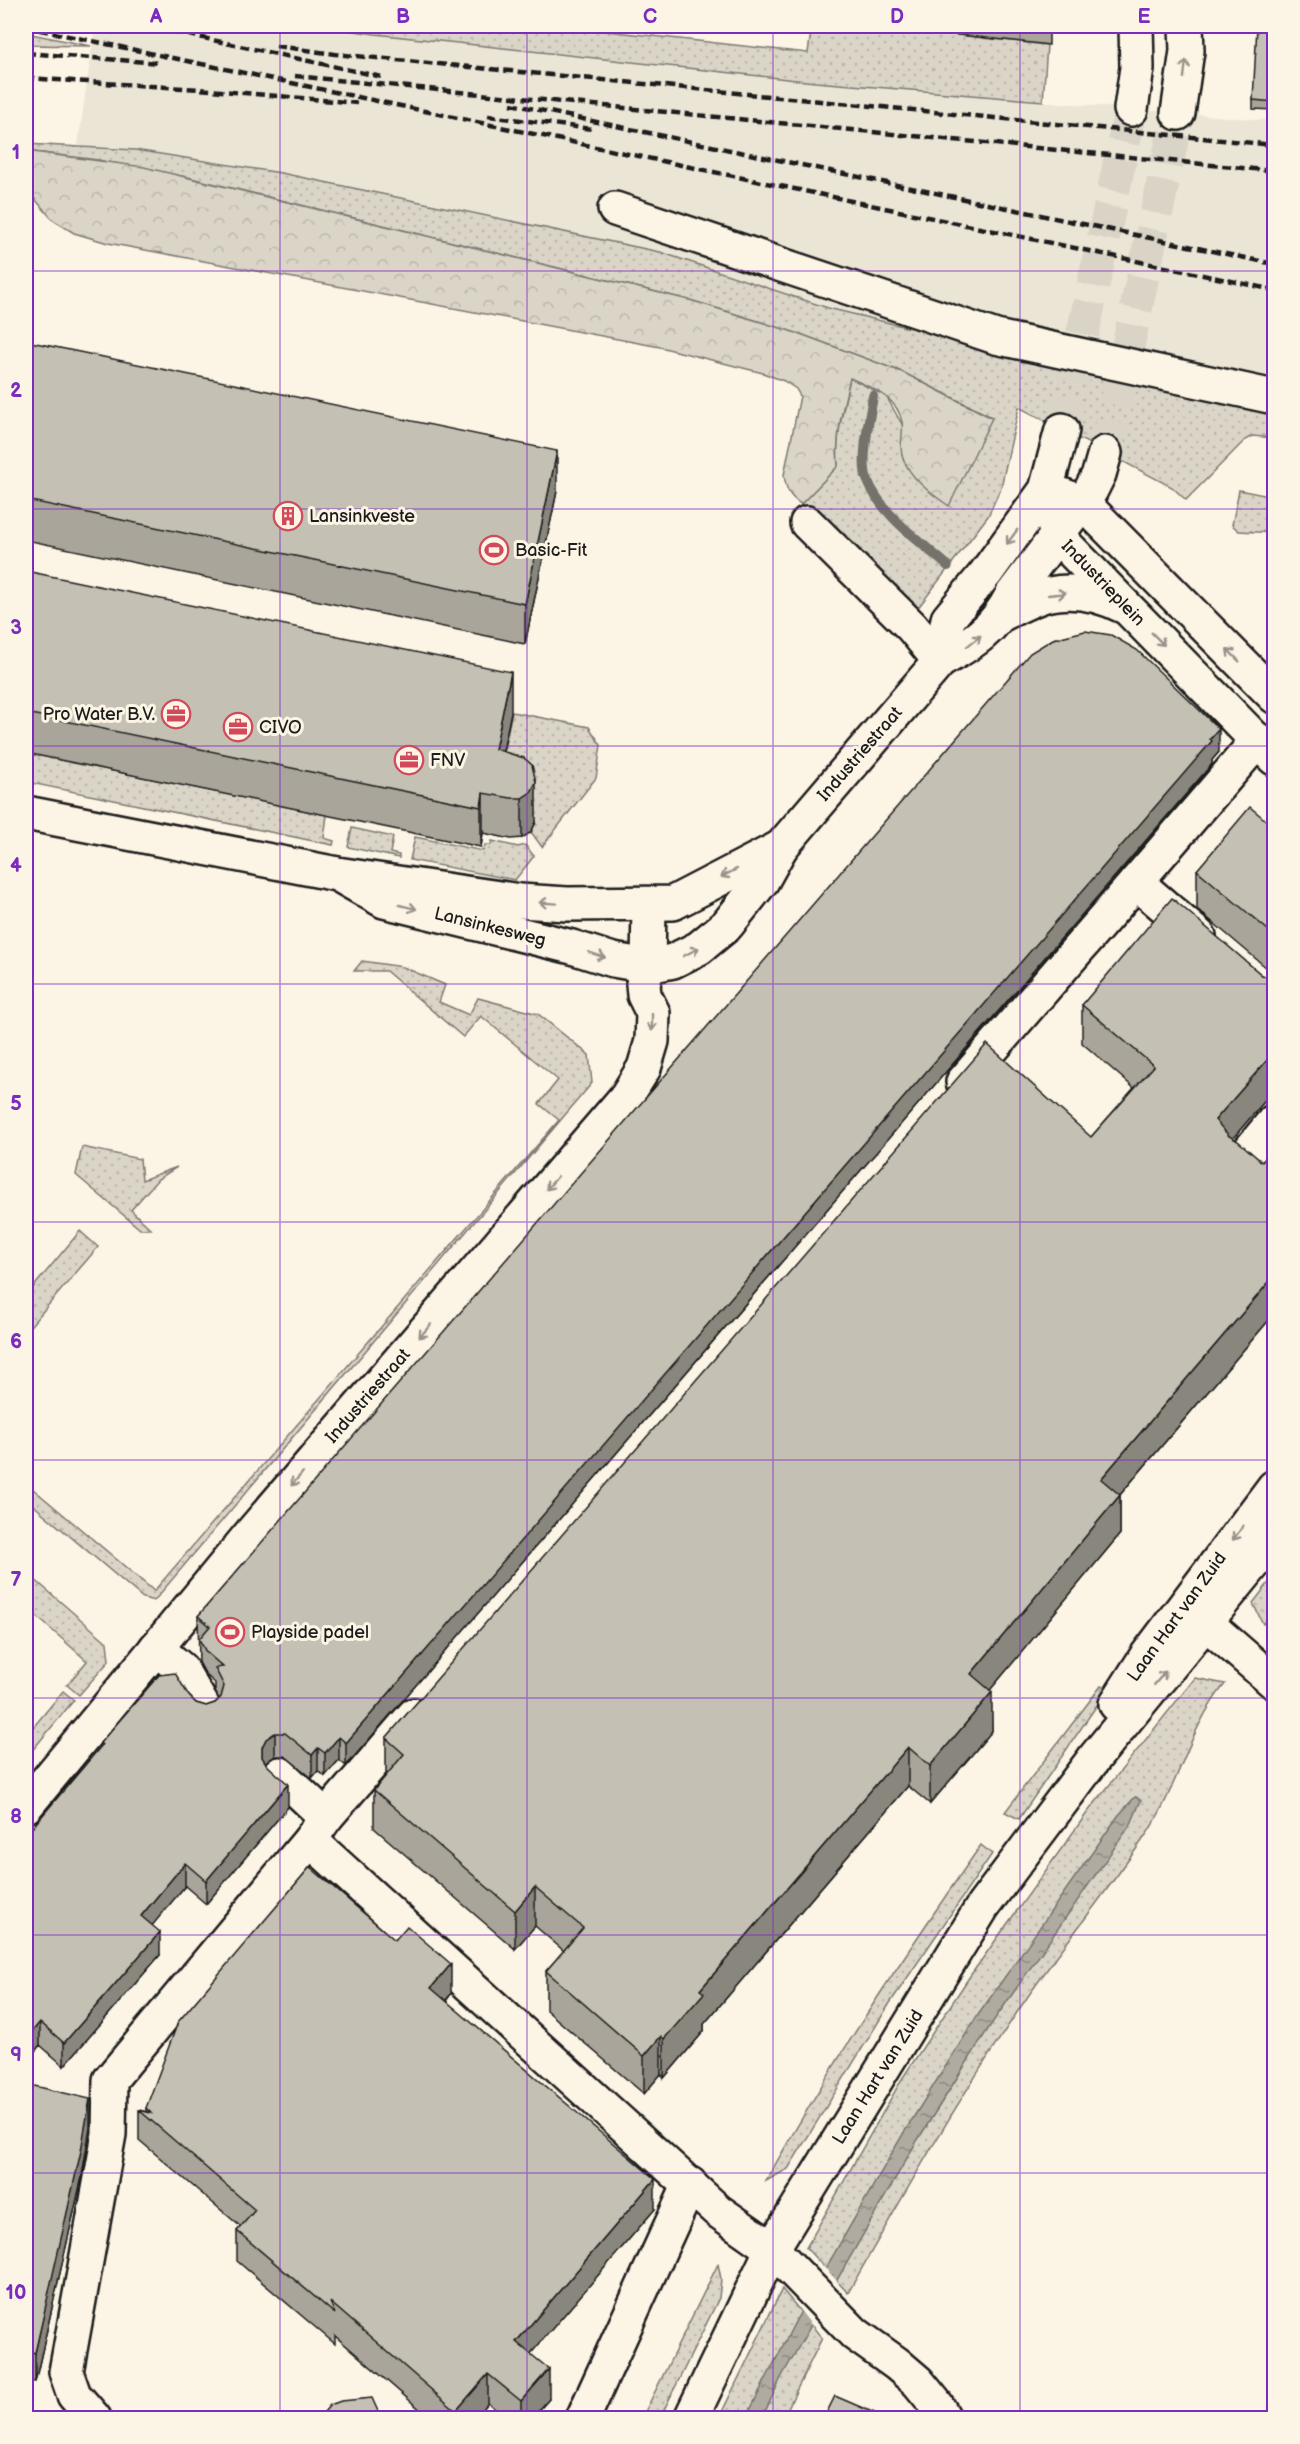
<svg xmlns="http://www.w3.org/2000/svg" width="1300" height="2444" font-family="'Balsamiq Sans',sans-serif">
<defs>
<pattern id="grass-dots" width="8" height="8" patternUnits="userSpaceOnUse" patternTransform="scale(1.5)"><rect width="8" height="8" fill="#dbd5c8"/><path d="M2 2h.1M6 6h.1" fill="none" stroke="#bbb6ab" stroke-width="1.8" stroke-linecap="round"/></pattern>
<pattern id="forest-crowns" width="20" height="18" patternUnits="userSpaceOnUse" patternTransform="scale(1.5)"><rect width="20" height="18" fill="#dbd5c8"/><path d="M2 6a3 3 0 1 1 6 0M12 15a3 3 0 1 1 6 0" fill="none" stroke="#bbb6ab"/></pattern>
<pattern id="water-ripples" width="26" height="14" patternUnits="userSpaceOnUse" patternTransform="scale(1.5)"><rect width="26" height="14" fill="#b0aba1"/><path d="M2 4q2-2 4 0t4 0M15 11q2-2 4 0t4 0" fill="none" stroke="#8e8a82"/></pattern>
</defs>
<rect width="100%" height="100%" fill="#fcf5e5"/>
<filter id="ink" filterUnits="userSpaceOnUse"><feTurbulence type="fractalNoise" baseFrequency=".0167" numOctaves="2"/><feDisplacementMap in="SourceGraphic" scale="12" xChannelSelector="R" yChannelSelector="G"/><feConvolveMatrix kernelMatrix="1 2 1 2 8 2 1 2 1" color-interpolation-filters="sRGB"/></filter>
<g filter="url(#ink)">
<polygon fill="#ebe5d6" points="95,26 320,26 375,34 815,82 1274,121 1274,414 78,145"/>
<g fill="url(#grass-dots)" stroke="#7c7872" stroke-width="1.5">
<polygon points="320,26 561,26 808,53 811,32 814,26 876,26 1047,45 1043,101 815,82 375,34"/>
<polygon points="26,33 91,46 26,45"/>
<path d="M26 144 135 150 281 173 372 192 660 252 828 308 914 329 1274 405V438L1252 436 1245 440 1186 500 1172 487 1019 407 1001 487 988 516 918 608 818 514 801 504 838 466C835 435 844 408 850 378L886 396 948 505 992 417 902 372 803 335 693 301 187 177 98 160 26 151Z"/>
<polygon points="1239,490 1274,497 1274,533 1239,531 1232,525"/>
<polygon points="512,712 589,727 601,745 596,778 542,847 531,832 536,822 495,792"/>
<polygon points="26,753 327,815 324,838 334,841 333,845 26,782"/>
<polygon points="352,828 393,837 390,853 399,855 399,858 348,847"/>
<polygon points="415,837 483,851 485,845 491,845 492,841 518,847 525,845 534,856 515,880 410,860"/>
<polygon points="362,961 403,967 445,985 439,1002 469,1015 478,998 538,1014 589,1055 592,1083 154,1601 143,1598 26,1499 26,1483 154,1591 559,1120 539,1104 558,1080 481,1016 463,1037 386,971 354,971"/>
<polygon points="82,1147 140,1159 142,1180 177,1167 158,1179 131,1210 151,1229 140,1229 76,1175"/>
<polygon points="80,1231 98,1247 26,1331 26,1296"/>
<polygon points="26,1572 107,1642 109,1661 79,1695 67,1685 87,1661 26,1607"/>
<polygon points="1274,1576 1274,1610 1263,1624 1253,1603"/>
<path d="M1195 1678 1225 1684C1189 1728 1179 1785 1148 1832 1108 1891 1062 1946 1022 2005 959 2098 903 2195 848 2293L806 2248 902 2079 970 1976 1087 1813Z"/>
<polygon points="1101,1686 1108,1689 1019,1819 1005,1812"/>
<polygon points="63,1691 74,1700 26,1758 26,1736"/>
<path d="M981 1845 992 1854 890 2003 788 2169 766 2181C831 2064 905 1954 981 1845Z"/>
<polygon points="718,2264 721,2279 719,2298 660,2418 642,2418"/>
<polygon points="782,2289 822,2338 783,2418 719,2418"/>
</g>
<path fill="url(#forest-crowns)" stroke="#7c7872" stroke-width="1.5" d="M26 151 144 167 693 301 803 335 902 372 992 418 949 506C930 493 909 478 902 455 899 444 904 432 902 422 898 397 870 387 850 378 843 407 835 436 838 466L801 504C789 497 786 489 784 475L800 396 796 389 784 381 763 373 660 347 108 243 74 233 53 220 34 198H26Z"/>
<polygon fill="url(#water-ripples)" stroke="#75726c" stroke-width="1.5" points="1135,1797 1141,1800 1131,1824 990,2026 917,2141 810,2327 781,2378 762,2418 746,2418 796,2320 903,2134 976,2018 1118,1816"/>
<polygon fill="#fcf5e5" points="823,2266 839,2283 813,2327 799,2309"/>
<g fill="none" stroke-linecap="round" stroke-linejoin="round">
<path stroke="#75726c" stroke-width="10" d="M873 396C870 416 860 460 867 479 881 515 920 541 948 566"/>
<g stroke="#dad4c7" stroke-width="33" stroke-dasharray="33 16" stroke-linecap="butt">
<polyline points="1062,430 1131,109"/>
<polyline points="1105,453 1178,113"/>
</g>
<g stroke="#1c1c1c" stroke-width="38">
<g id="minor">
<polyline points="615,209 996,337 1274,397"/>
<polyline points="807,523 912,627 940,661"/>
<polyline points="1136,882 1258,740"/>
<polyline points="963,1082 1136,882 1199,936"/>
<polyline points="1241,1161 1274,1121"/>
<polyline points="1206,1623 1274,1682"/>
<polyline points="156,1648 181,1669 205,1710"/>
<polyline points="280,1774 326,1817"/>
<polyline points="26,1806 253,1531 626,1097 644,1068 652,1041 653,1013 644,995 643,984 648,966 649,904"/>
<polyline points="310,1840 718,2211 772,2249 855,2334 897,2364 918,2382 936,2404 944,2418"/>
<polyline points="94,2418 74,2395 66,2372 109,2134 110,2080 310,1840 326,1817 414,1715"/>
<polyline points="583,2418 690,2184"/>
</g>
</g>
<g stroke="#1c1c1c" stroke-width="38">
<g id="major">
<polyline points="1131,109 1137,68 1136,26"/>
<polyline points="1178,113 1187,51 1186,26"/>
<polyline points="1046,490 1051,515 1058,537 1274,758"/>
<polyline points="1062,495 1083,503 1274,696"/>
<path d="M1002 614C1017 607 1034 597 1050 594 1075 589 1101 595 1123 606"/>
<polyline points="940,661 948,619 986,573 1046,490 1062,430"/>
<polyline points="26,813 337,874 520,901 567,904 673,903 781,847"/>
<path d="M337 874 384 901 572 947 613 960 648 966 673 961 699 948 727 925 762 881 781 847 940 661C973 643 994 630 1012 595L1091 490 1099 474 1105 453"/>
<polyline points="1116,1704 1146,1657 1274,1487"/>
<polyline points="691,2418 772,2249 983,1906 1096,1756 1274,1539"/>
</g>
</g>
<use href="#minor" stroke="#fcf5e5" stroke-width="33"/>
<use href="#major" stroke="#fcf5e5" stroke-width="33"/>
<g stroke="#1c1c1c" stroke-width="4.5" stroke-dasharray="9 4.5" stroke-linecap="butt">
<polyline points="148,26 382,77"/>
<polyline points="26,27 1274,290"/>
<polyline points="276,46 335,54 1274,145"/>
<polyline points="26,53 160,63"/>
<polyline points="295,76 1274,171"/>
<polyline points="26,78 199,89 357,103"/>
<polyline points="511,104 1274,264"/>
<polyline points="488,116 592,129"/>
</g>
</g>
<g fill="#a9a59a" stroke="#1c1c1c" stroke-width="1.5">
<polygon points="877,26 1049,26 1049,45"/>
<polygon points="1275,26 1275,110 1253,109 1253,100"/>
<polygon points="26,341 557,491 525,644 26,540"/>
<polygon points="26,571 511,712 503,751 536,822 531,832 522,838 511,839 483,833 481,847 26,753"/>
<polygon points="1219,752 1212,760 1212,764 346,1766 339,1760 325,1776 318,1771 312,1778 285,1756 275,1756 266,1762 288,1807 206,1904 185,1886 152,1925 160,1955 64,2066 40,2045 26,2062 26,1835 100,1748 100,1743 189,1696 196,1703 206,1706 215,1703 219,1699 215,1691 215,1683 206,1675 199,1662 198,1616"/>
<polygon points="1275,828 1275,975 1197,909 1197,870"/>
<polygon points="1262,975 1271,979 1275,979 1275,1089 1233,1138 1262,1162 1275,1147 1275,1313 1120,1495 1120,1534 990,1690 992,1731 930,1804 908,1786 704,2024 704,2031 664,2078 661,2074 644,2094 546,2010 546,1971 564,1951 535,1926 515,1949 374,1828 374,1790 386,1776 386,1738 1091,1137 1134,1088 1082,1043 1082,1005"/>
<polygon points="451,1994 446,2001 655,2209 530,2354 549,2399 532,2418 506,2418 488,2403 475,2418 430,2418 335,2336 335,2344 237,2261 237,2231 241,2227 139,2140 139,2110 146,2112 146,2108"/>
<polygon points="26,2084 90,2128 81,2181 35,2382 26,2380"/>
</g>
<g fill="#89867d" stroke="#1c1c1c" stroke-width="1.5">
<polygon points="557,451 557,491 525,644 525,604"/>
<polygon points="511,672 511,712 495,789 495,749"/>
<polygon points="1219,729 1219,752 1212,760 1212,764 346,1766 346,1743"/>
<polygon points="536,782 536,822 531,832 522,838 522,798"/>
<polygon points="483,793 483,833 481,847 481,807"/>
<polygon points="1275,1051 1275,1089 1215,1159 1215,1120"/>
<polygon points="1275,1275 1275,1313 1101,1517 1101,1479"/>
<polygon points="1120,1495 1120,1534 971,1713 971,1674"/>
<polygon points="992,1692 992,1731 930,1804 930,1766"/>
<polygon points="275,1733 275,1756 266,1762 262,1770 262,1747 266,1739"/>
<polygon points="339,1737 339,1760 325,1776 325,1753"/>
<polygon points="908,1747 908,1786 704,2024 704,2031 664,2078 664,2039 700,1990"/>
<polygon points="318,1748 318,1771 312,1778 312,1755"/>
<polygon points="288,1784 288,1807 206,1904 206,1881"/>
<polygon points="185,1863 185,1886 141,1939 141,1916"/>
<polygon points="535,1887 535,1926 515,1949 515,1911"/>
<polygon points="160,1932 160,1955 64,2066 64,2043"/>
<polygon points="451,1964 451,1994 431,2018 431,1988"/>
<polygon points="40,2022 40,2045 26,2062 26,2039"/>
<polygon points="661,2036 661,2074 644,2094 644,2056"/>
<polygon points="90,2099 90,2128 81,2181 35,2382 35,2353"/>
<polygon points="655,2179 655,2209 516,2371 516,2342"/>
<polygon points="549,2369 549,2399 532,2418 521,2418 521,2401"/>
<polygon points="488,2374 488,2403 475,2418 456,2418 456,2411"/>
</g>
<g fill="#c4c0b3" stroke="#1c1c1c" stroke-width="1.5">
<polygon points="1257,26 1275,26 1275,102 1253,100"/>
<polygon points="26,341 557,451 525,604 26,500"/>
<polygon points="26,571 511,672 495,749 524,758 532,765 536,782 531,792 522,798 511,798 483,793 481,807 26,713"/>
<polygon points="1085,631 1111,635 1137,650 1219,729 1210,739 1212,741 346,1743 339,1737 325,1753 318,1748 312,1755 285,1733 275,1733 266,1739 262,1747 262,1757 267,1765 288,1784 206,1881 185,1863 141,1916 160,1932 64,2043 40,2022 26,2039 26,1835 102,1745 100,1743 159,1675 175,1673 189,1696 196,1703 206,1706 215,1703 221,1697 224,1686 215,1668 223,1667 206,1652 199,1639 210,1626 198,1616 1030,653 1053,639"/>
<polygon points="1250,807 1275,828 1275,936 1197,870"/>
<polygon points="1172,898 1262,975 1271,979 1275,979 1275,1051 1215,1120 1229,1136 1238,1141 1262,1162 1275,1147 1275,1275 1101,1479 1120,1495 971,1674 992,1692 930,1766 908,1747 700,1990 704,1993 664,2039 661,2036 644,2056 546,1971 583,1928 535,1887 515,1911 374,1790 404,1754 386,1738 987,1044 1091,1137 1154,1066 1082,1005"/>
<polygon points="310,1867 395,1940 407,1926 451,1964 431,1988 655,2179 516,2342 549,2369 521,2401 488,2374 456,2411 330,2302 335,2314 237,2231 255,2210 139,2110 151,2113 146,2108 178,2022"/>
<polygon points="26,2084 90,2099 81,2151 35,2353 26,2350"/>
<polygon points="835,2396 886,2418 824,2418"/>
<polygon points="372,2398 381,2418 319,2418 330,2405 341,2401"/>
</g>
<defs><path id="oneway-shaft" d="M-6 0H5M1.5-3L5.5 0L1.5 3" fill="none" stroke-width="1.6" stroke-linecap="round" stroke-linejoin="round" transform="scale(1.5)"/></defs>
<g stroke="#97938b">
<use href="#oneway-shaft" transform="translate(1185 69) rotate(-83)"/>
<use href="#oneway-shaft" transform="translate(1012 537) rotate(126)"/>
<use href="#oneway-shaft" transform="translate(1057 594) rotate(-6)"/>
<use href="#oneway-shaft" transform="translate(1158 639) rotate(45)"/>
<use href="#oneway-shaft" transform="translate(974 641) rotate(-38)"/>
<use href="#oneway-shaft" transform="translate(1233 655) rotate(-135)"/>
<use href="#oneway-shaft" transform="translate(729 873) rotate(153)"/>
<use href="#oneway-shaft" transform="translate(548 903) rotate(-176)"/>
<use href="#oneway-shaft" transform="translate(408 907) rotate(14)"/>
<use href="#oneway-shaft" transform="translate(691 952) rotate(-28)"/>
<use href="#oneway-shaft" transform="translate(597 955) rotate(18)"/>
<use href="#oneway-shaft" transform="translate(652 1022) rotate(90)"/>
<use href="#oneway-shaft" transform="translate(552 1183) rotate(131)"/>
<use href="#oneway-shaft" transform="translate(425 1331) rotate(131)"/>
<use href="#oneway-shaft" transform="translate(297 1479) rotate(131)"/>
<use href="#oneway-shaft" transform="translate(1238 1533) rotate(127)"/>
<use href="#oneway-shaft" transform="translate(1160 1678) rotate(-50)"/>
</g>
</g>
<path fill="none" stroke="#7b2cbf" stroke-width="1.5" stroke-opacity="0.55" d="M280 26V2418M527 26V2418M773 26V2418M1020 26V2418M26 271H1274M26 509H1274M26 746H1274M26 984H1274M26 1222H1274M26 1460H1274M26 1698H1274M26 1935H1274M26 2173H1274"/>
<defs>
<g id="building-ring" transform="scale(1.5)"><circle r="9.5" fill="#fcf5e5" stroke="#d1495b" stroke-width="1.5"/><path d="M-4-6H4V6H1V3H-1V6H-4ZM-2.5-4.3h1.7v1.8h-1.7ZM.8-4.3h1.7v1.8H.8ZM-2.5-1h1.7V.8h-1.7ZM.8-1h1.7V.8H.8Z" fill="#d1495b"/></g>
<g id="stadium-ring" transform="scale(1.5)"><circle r="9.5" fill="#fcf5e5" stroke="#d1495b" stroke-width="1.5"/><path d="M0-5a6.5 5 0 1 0 0 10a6.5 5 0 1 0 0-10ZM-3.5-1.8h7v3.6h-7Z" fill="#d1495b"/></g>
<g id="office-ring" transform="scale(1.5)"><circle r="9.5" fill="#fcf5e5" stroke="#d1495b" stroke-width="1.5"/><path d="M-6-3h4V-5.5h4V-3h4V5H-6ZM-1-4.5V-3h2v-1.5ZM-6 0V1H6V0Z" fill="#d1495b"/></g>
</defs>
<g fill-rule="evenodd">
<use href="#building-ring" x="288" y="516"/>
<use href="#stadium-ring" x="494" y="550"/>
<use href="#office-ring" x="176" y="714"/>
<use href="#office-ring" x="238" y="727"/>
<use href="#office-ring" x="409" y="760"/>
<use href="#stadium-ring" x="230" y="1632"/>
</g>
<g text-anchor="middle" dominant-baseline="central" stroke-width="6" stroke-linejoin="round" paint-order="stroke">
<g font-size="18" fill="#1c1c1c" stroke="#fcf5e5" text-anchor="start">
<text x="309" y="516">Lansinkveste</text>
<text x="515" y="550">Basic-Fit</text>
<text x="155" y="714" text-anchor="end">Pro Water B.V.</text>
<text x="259" y="727">CIVO</text>
<text x="430" y="760">FNV</text>
<text x="251" y="1632">Playside padel</text>
</g>
<g font-size="18" fill="#1c1c1c" stroke="#fcf5e5">
<text transform="translate(1103 583) rotate(46)">Industrieplein</text>
<text transform="translate(860 754) rotate(-49)">Industriestraat</text>
<text transform="translate(490 927) rotate(14)">Lansinkesweg</text>
<text transform="translate(368 1396) rotate(-49)">Industriestraat</text>
<text transform="translate(1177 1617) rotate(-54)">Laan Hart van Zuid</text>
<text transform="translate(878 2077) rotate(-58)">Laan Hart van Zuid</text>
</g>
</g>
<rect width="1300" height="2444" fill="none" stroke="#fcf5e5" stroke-width="66"/>
<rect x="33" y="33" width="1234" height="2378" fill="none" stroke="#7b2cbf" stroke-width="2"/>
<g font-size="20" text-anchor="middle" font-weight="bold" fill="#7b2cbf">
<text x="156" y="23">A</text>
<text x="403" y="23">B</text>
<text x="650" y="23">C</text>
<text x="897" y="23">D</text>
<text x="1144" y="23">E</text>
<text x="16" y="159">1</text>
<text x="16" y="397">2</text>
<text x="16" y="634">3</text>
<text x="16" y="872">4</text>
<text x="16" y="1110">5</text>
<text x="16" y="1348">6</text>
<text x="16" y="1586">7</text>
<text x="16" y="1823">8</text>
<text x="16" y="2061">9</text>
<text x="16" y="2299">10</text>
</g>
</svg>
